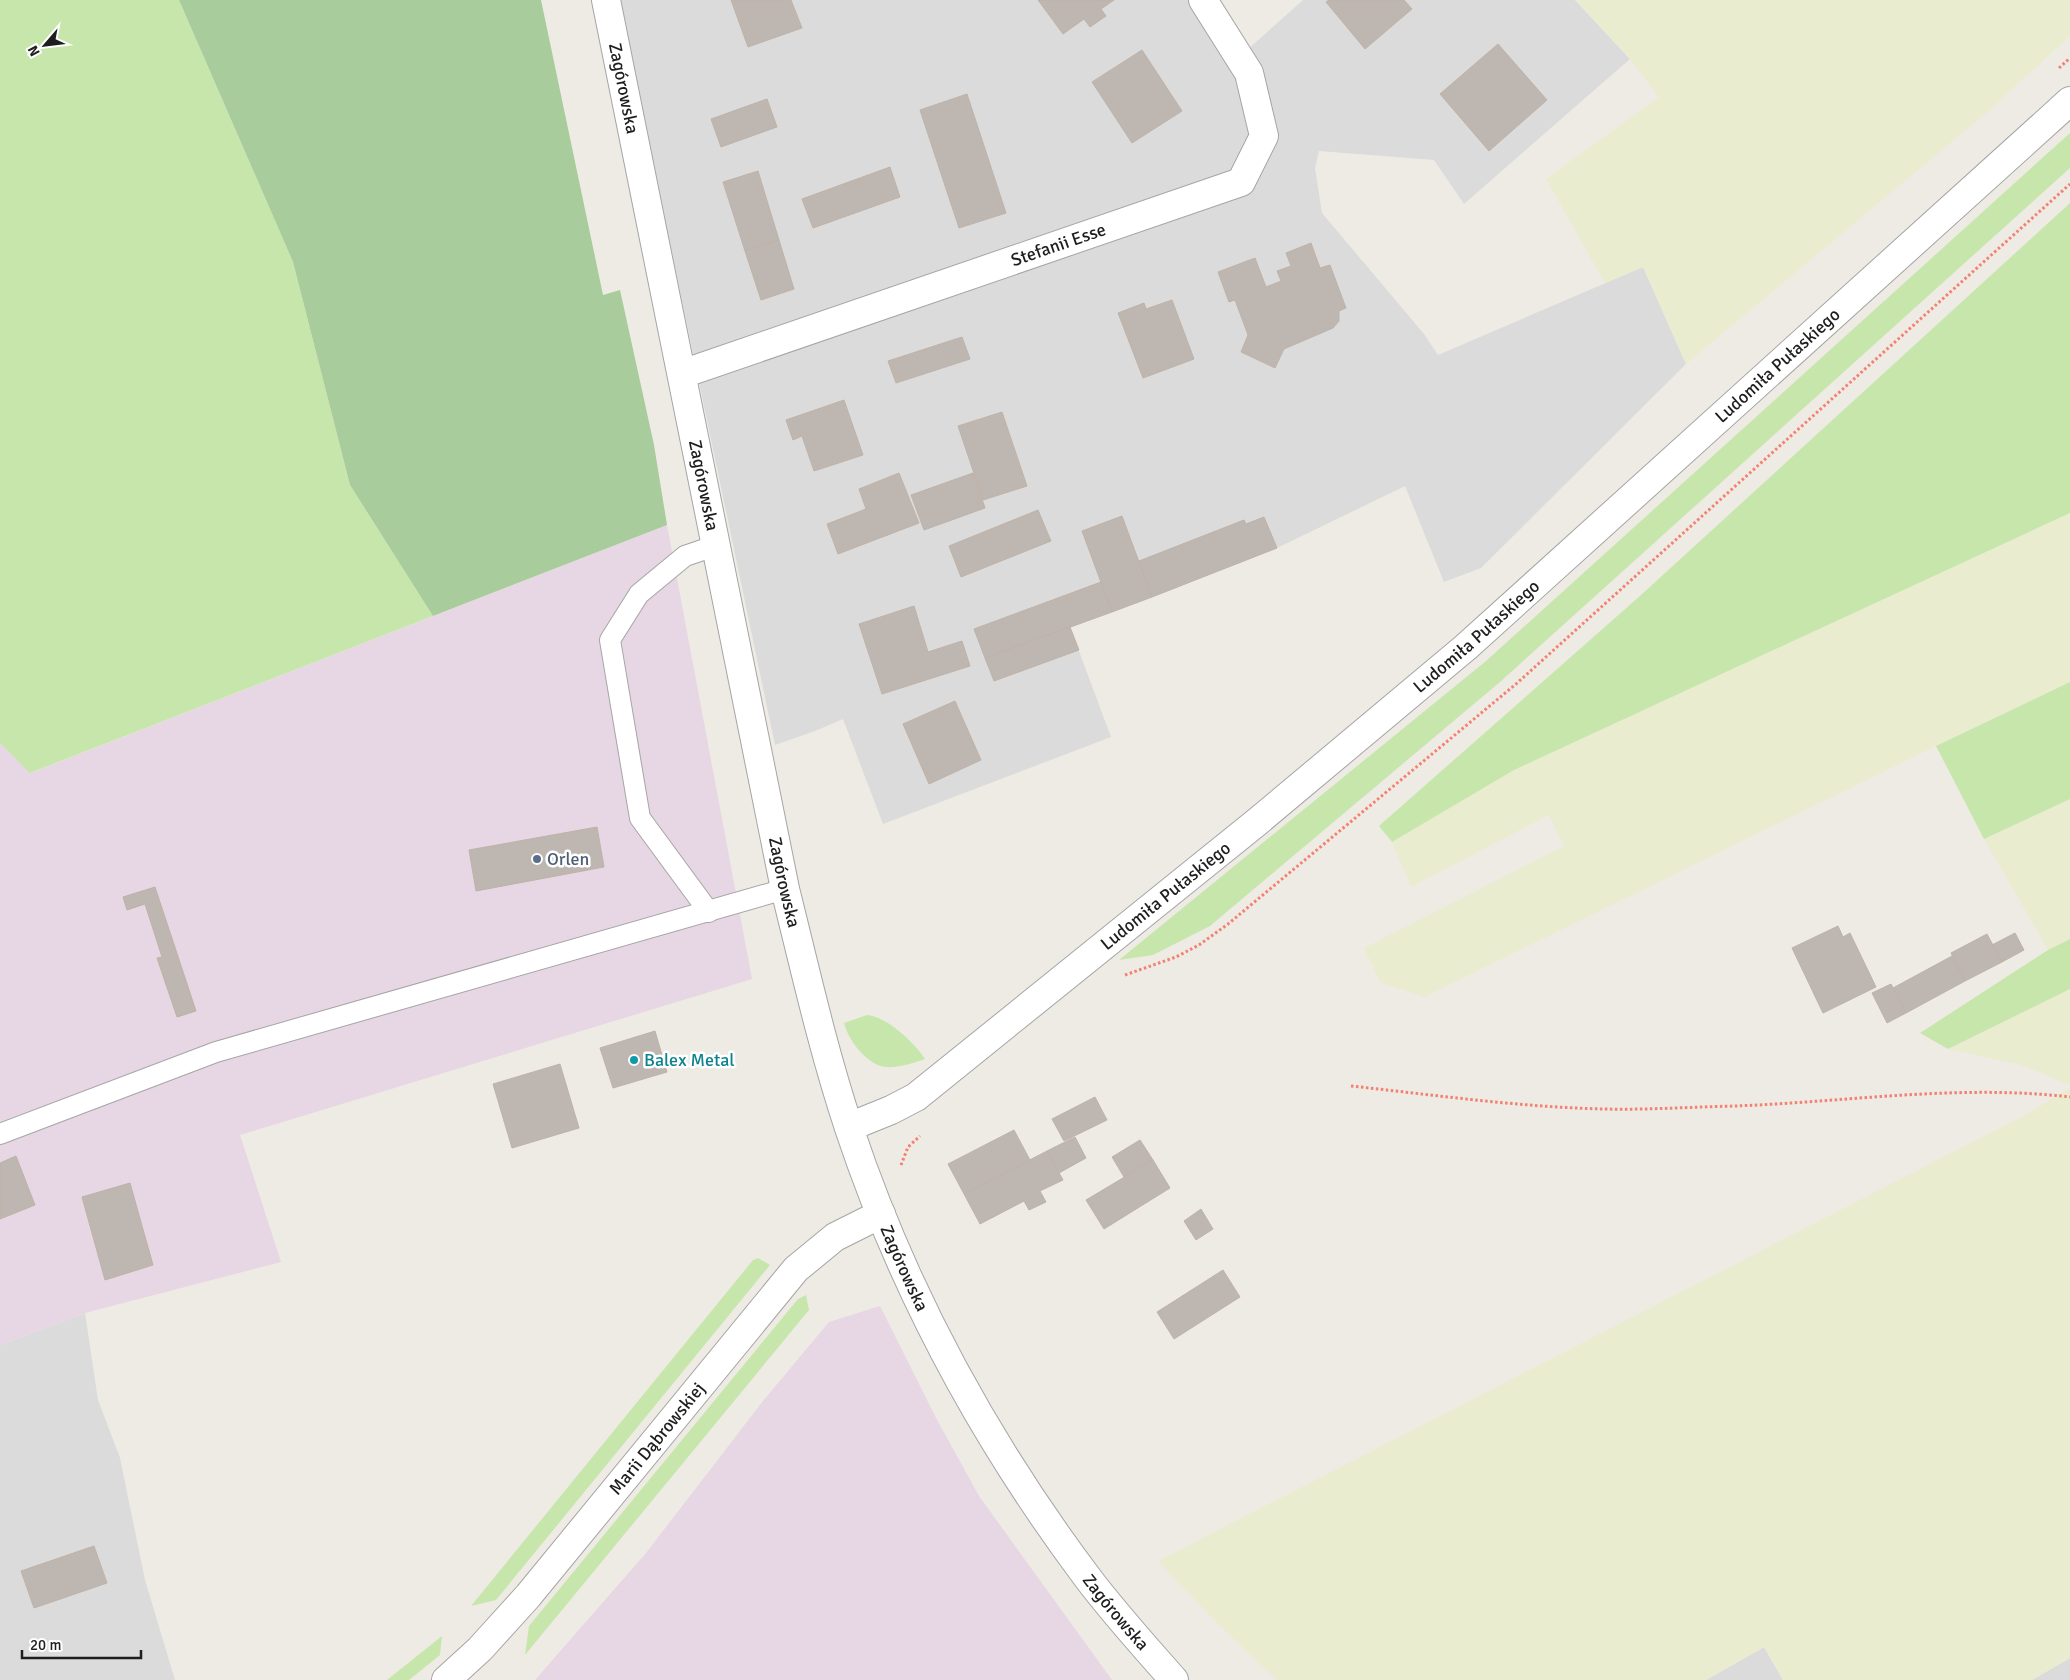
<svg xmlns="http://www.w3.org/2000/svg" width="2070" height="1680" font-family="Signika,sans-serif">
<rect width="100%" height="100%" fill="#eeebe4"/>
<g fill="#dcdbdb">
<polygon points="619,0 1215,0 1247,50 1303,0 1575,0 1630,59 1464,204 1434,160 1319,151 1315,168 1322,213 1424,334 1438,355 1643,267 1686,364 1481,568 1444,582 1405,486 1277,548 1070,627 1111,737 883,824 843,719 815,731 775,745"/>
<polygon points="85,1313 98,1400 120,1458 145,1580 175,1680 0,1680 0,1345"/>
<polygon points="1764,1647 1783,1680 1706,1680"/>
<polygon points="2070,1658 2070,1680 2032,1680"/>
</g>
<g fill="#e7d6e3">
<polygon points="667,525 752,979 240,1135 281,1262 85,1313 0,1345 0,743 31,773"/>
<polygon points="880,1306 936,1418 979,1496 1112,1680 535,1680 646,1553 763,1401 829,1322"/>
</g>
<g fill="#eaecd0">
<polygon points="1575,0 2070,0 2070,36 1984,115 1686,364 1643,267 1605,283 1546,179 1659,97 1630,59"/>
<polygon points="2070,513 2070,682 1936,746 1424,997 1380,982 1364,948 1564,846 1549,815 1411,887 1392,842 1514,770"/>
<polygon points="2070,799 2070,939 2048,950 1984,839"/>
<polygon points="2070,989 2070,1085 2021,1065 1948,1049"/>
<polygon points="2070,1088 2070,1658 2032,1680 1783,1680 1764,1647 1706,1680 1277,1680 1218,1624 1158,1561 2025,1115"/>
</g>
<g fill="#c7e6ac">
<polygon points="0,0 179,0 293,262 350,485 433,616 30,773 0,743"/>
<polygon points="2070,133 2070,168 1500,682 1210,926 1153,955 1119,960 1486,661"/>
<polygon points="2070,203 2070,513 1514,770 1392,842 1379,826 1641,595"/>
<polygon points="2070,682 2070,799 1984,839 1936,746"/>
<polygon points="2070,939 2070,989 1948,1049 1920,1033 2048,950"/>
<path d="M867 1015C886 1016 915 1043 925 1059 913 1063 899 1068 886 1067 868 1066 848 1040 844 1023Z"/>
<polygon points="758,1258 770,1265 496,1600 471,1606 753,1260"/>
<polygon points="806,1295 809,1310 525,1655 529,1626 798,1299"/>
<polygon points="442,1636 440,1655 409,1680 387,1680"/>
</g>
<polygon fill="#a8cc9b" points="179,0 541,0 603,295 620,290 654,445 667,525 433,616 350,485 293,262"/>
<g fill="#beb7b1" stroke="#bfb2a7">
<polygon points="731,0 791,0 802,28 748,47"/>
<polygon points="1038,0 1114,0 1101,9 1106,16 1090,27 1084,19 1063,34"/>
<polygon points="1329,0 1404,0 1412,9 1365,49 1326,2"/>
<polygon points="1498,44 1547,100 1489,151 1440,94"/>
<polygon points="1142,50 1182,111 1132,143 1092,82"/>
<polygon points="967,94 1006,213 959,228 920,110"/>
<polygon points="767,99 777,127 721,147 711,119"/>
<polygon points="890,167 900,197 813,228 802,199"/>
<polygon points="758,171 779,240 745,251 723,182"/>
<polygon points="779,240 794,289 761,300 745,251"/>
<polygon points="1311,243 1320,268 1330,265 1346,308 1339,311 1339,321 1333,328 1284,349 1275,368 1241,352 1248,335 1235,300 1229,302 1218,272 1255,258 1266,287 1281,281 1277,271 1291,266 1286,253"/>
<polygon points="1172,300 1194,359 1143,378 1118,313 1144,303 1146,309"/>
<polygon points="962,337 970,359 896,383 888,361"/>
<polygon points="844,400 863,455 814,471 802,436 793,440 786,420"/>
<polygon points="1002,412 1027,486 983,500 958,426"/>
<polygon points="899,473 919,523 838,554 827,524 866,509 859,489"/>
<polygon points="973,473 985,508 924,530 911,495"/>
<polygon points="1038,510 1051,541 961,577 949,546"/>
<polygon points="1122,516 1152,597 1112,612 1082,531"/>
<polygon points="1264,517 1277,548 1152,597 1139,561 1244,520 1246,524"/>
<polygon points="1101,582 1112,612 985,658 974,629"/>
<polygon points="914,606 928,652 962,641 970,666 882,694 859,624"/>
<polygon points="1070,627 1079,650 994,681 985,658"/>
<polygon points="955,701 981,760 929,784 903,724"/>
<polygon points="597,827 604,867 476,891 469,850"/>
<polygon points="155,887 196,1011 177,1017 157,958 162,957 145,904 127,910 123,897"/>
<polygon points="1838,926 1843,937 1850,933 1876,987 1823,1013 1792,948"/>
<polygon points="2015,933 2024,950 2002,962 1992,945"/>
<polygon points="1987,934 2002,962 1965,981 1951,953"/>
<polygon points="1952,956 1965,981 1906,1013 1893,988"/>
<polygon points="1891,984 1906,1013 1887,1023 1872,993"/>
<polygon points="655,1031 667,1072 613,1088 600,1048"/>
<polygon points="560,1064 579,1128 512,1148 493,1084"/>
<polygon points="1095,1097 1107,1120 1064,1141 1052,1119"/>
<polygon points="1014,1130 1030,1160 964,1194 948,1164"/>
<polygon points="1075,1137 1086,1158 1059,1173 1047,1151"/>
<polygon points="1140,1140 1153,1160 1124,1177 1112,1157"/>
<polygon points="1047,1151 1063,1180 1040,1191 1046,1202 1029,1210 1024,1201 980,1224 964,1194"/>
<polygon points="16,1156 35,1205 0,1219 0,1163"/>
<polygon points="1153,1160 1170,1188 1104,1229 1086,1200"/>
<polygon points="130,1183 153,1265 105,1280 82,1197"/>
<polygon points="1201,1209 1213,1229 1196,1240 1184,1221"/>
<polygon points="1223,1270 1240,1297 1174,1339 1157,1312"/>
<polygon points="94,1546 107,1583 34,1608 21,1571"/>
</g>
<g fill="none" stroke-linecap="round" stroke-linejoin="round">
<g stroke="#a5a5a5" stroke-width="22">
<g id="service">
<polyline points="709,912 640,818 610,640 639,594 685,556 717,545"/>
<polyline points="0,1134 216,1052 785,889"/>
</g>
</g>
<g stroke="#a5a5a5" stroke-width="30">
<g id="minor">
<path id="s1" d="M682 374 1241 182 1264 136 1249 73 1203 0"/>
</g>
</g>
<g stroke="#a5a5a5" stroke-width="30">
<g id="tertiary">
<path id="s2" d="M606 0 785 889C805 969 823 1050 849 1128 903 1290 985 1441 1087 1577 1114 1613 1145 1647 1174 1680"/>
<path id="s3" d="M849 1127 891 1110 916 1097 1257 822 1466 647 2070 101"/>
<path id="s4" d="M446 1680 480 1649 528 1596 796 1269 835 1237 881 1214"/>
</g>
</g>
<g stroke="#f38070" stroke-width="3" stroke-dasharray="2.5 2.5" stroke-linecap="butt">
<polyline points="2059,68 2070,58"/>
<polyline points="1125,975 1176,957 1199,945 1228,924 1516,684 2070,184"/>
<path d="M1351 1086C1435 1095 1519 1107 1603 1109 1647 1110 1691 1107 1735 1106 1846 1102 1959 1084 2070 1097"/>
<polyline points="901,1165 908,1147 920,1136"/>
</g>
<use href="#service" stroke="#fff" stroke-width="20"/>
<use href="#minor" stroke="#fff" stroke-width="28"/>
<use href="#tertiary" stroke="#fff" stroke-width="28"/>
</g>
<circle fill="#5c6f8a" stroke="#fff" stroke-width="2" cx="537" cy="859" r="5"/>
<circle fill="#0f9aa8" stroke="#fff" stroke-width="2" cx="634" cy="1060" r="5"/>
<g text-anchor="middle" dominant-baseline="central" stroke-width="5" stroke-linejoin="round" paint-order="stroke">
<g font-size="18" fill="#1e1e1e" stroke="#fff">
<text stroke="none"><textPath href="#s2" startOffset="90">Zagórowska</textPath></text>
<text stroke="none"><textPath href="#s1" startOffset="398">Stefanii Esse</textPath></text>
<text stroke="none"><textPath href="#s3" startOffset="1204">Ludomiła Pułaskiego</textPath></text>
<text stroke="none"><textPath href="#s2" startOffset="495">Zagórowska</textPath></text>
<text stroke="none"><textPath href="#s3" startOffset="799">Ludomiła Pułaskiego</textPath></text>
<text stroke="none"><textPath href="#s2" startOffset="900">Zagórowska</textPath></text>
<text stroke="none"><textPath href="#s3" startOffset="394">Ludomiła Pułaskiego</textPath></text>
<text stroke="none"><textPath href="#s2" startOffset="1305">Zagórowska</textPath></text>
<text stroke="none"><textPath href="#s4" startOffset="321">Marii Dąbrowskiej</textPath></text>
<text stroke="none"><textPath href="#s2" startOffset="1710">Zagórowska</textPath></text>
</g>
<g font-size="18" fill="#4e5e75" stroke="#fff" text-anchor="start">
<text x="547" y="859">Orlen</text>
</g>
<g font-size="18" fill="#0d838f" stroke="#fff" text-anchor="start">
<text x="644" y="1060">Balex Metal</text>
</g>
</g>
<g transform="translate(45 45) rotate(242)" stroke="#ffffff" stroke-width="4" paint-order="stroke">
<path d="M0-4L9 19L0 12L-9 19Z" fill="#1e1e1e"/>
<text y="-8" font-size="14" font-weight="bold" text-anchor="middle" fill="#1e1e1e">N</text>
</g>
<path d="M22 1650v8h119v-8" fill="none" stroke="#1e1e1e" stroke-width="2.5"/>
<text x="30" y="1650" font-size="15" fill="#1e1e1e" stroke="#ffffff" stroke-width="4" paint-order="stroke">20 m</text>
</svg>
